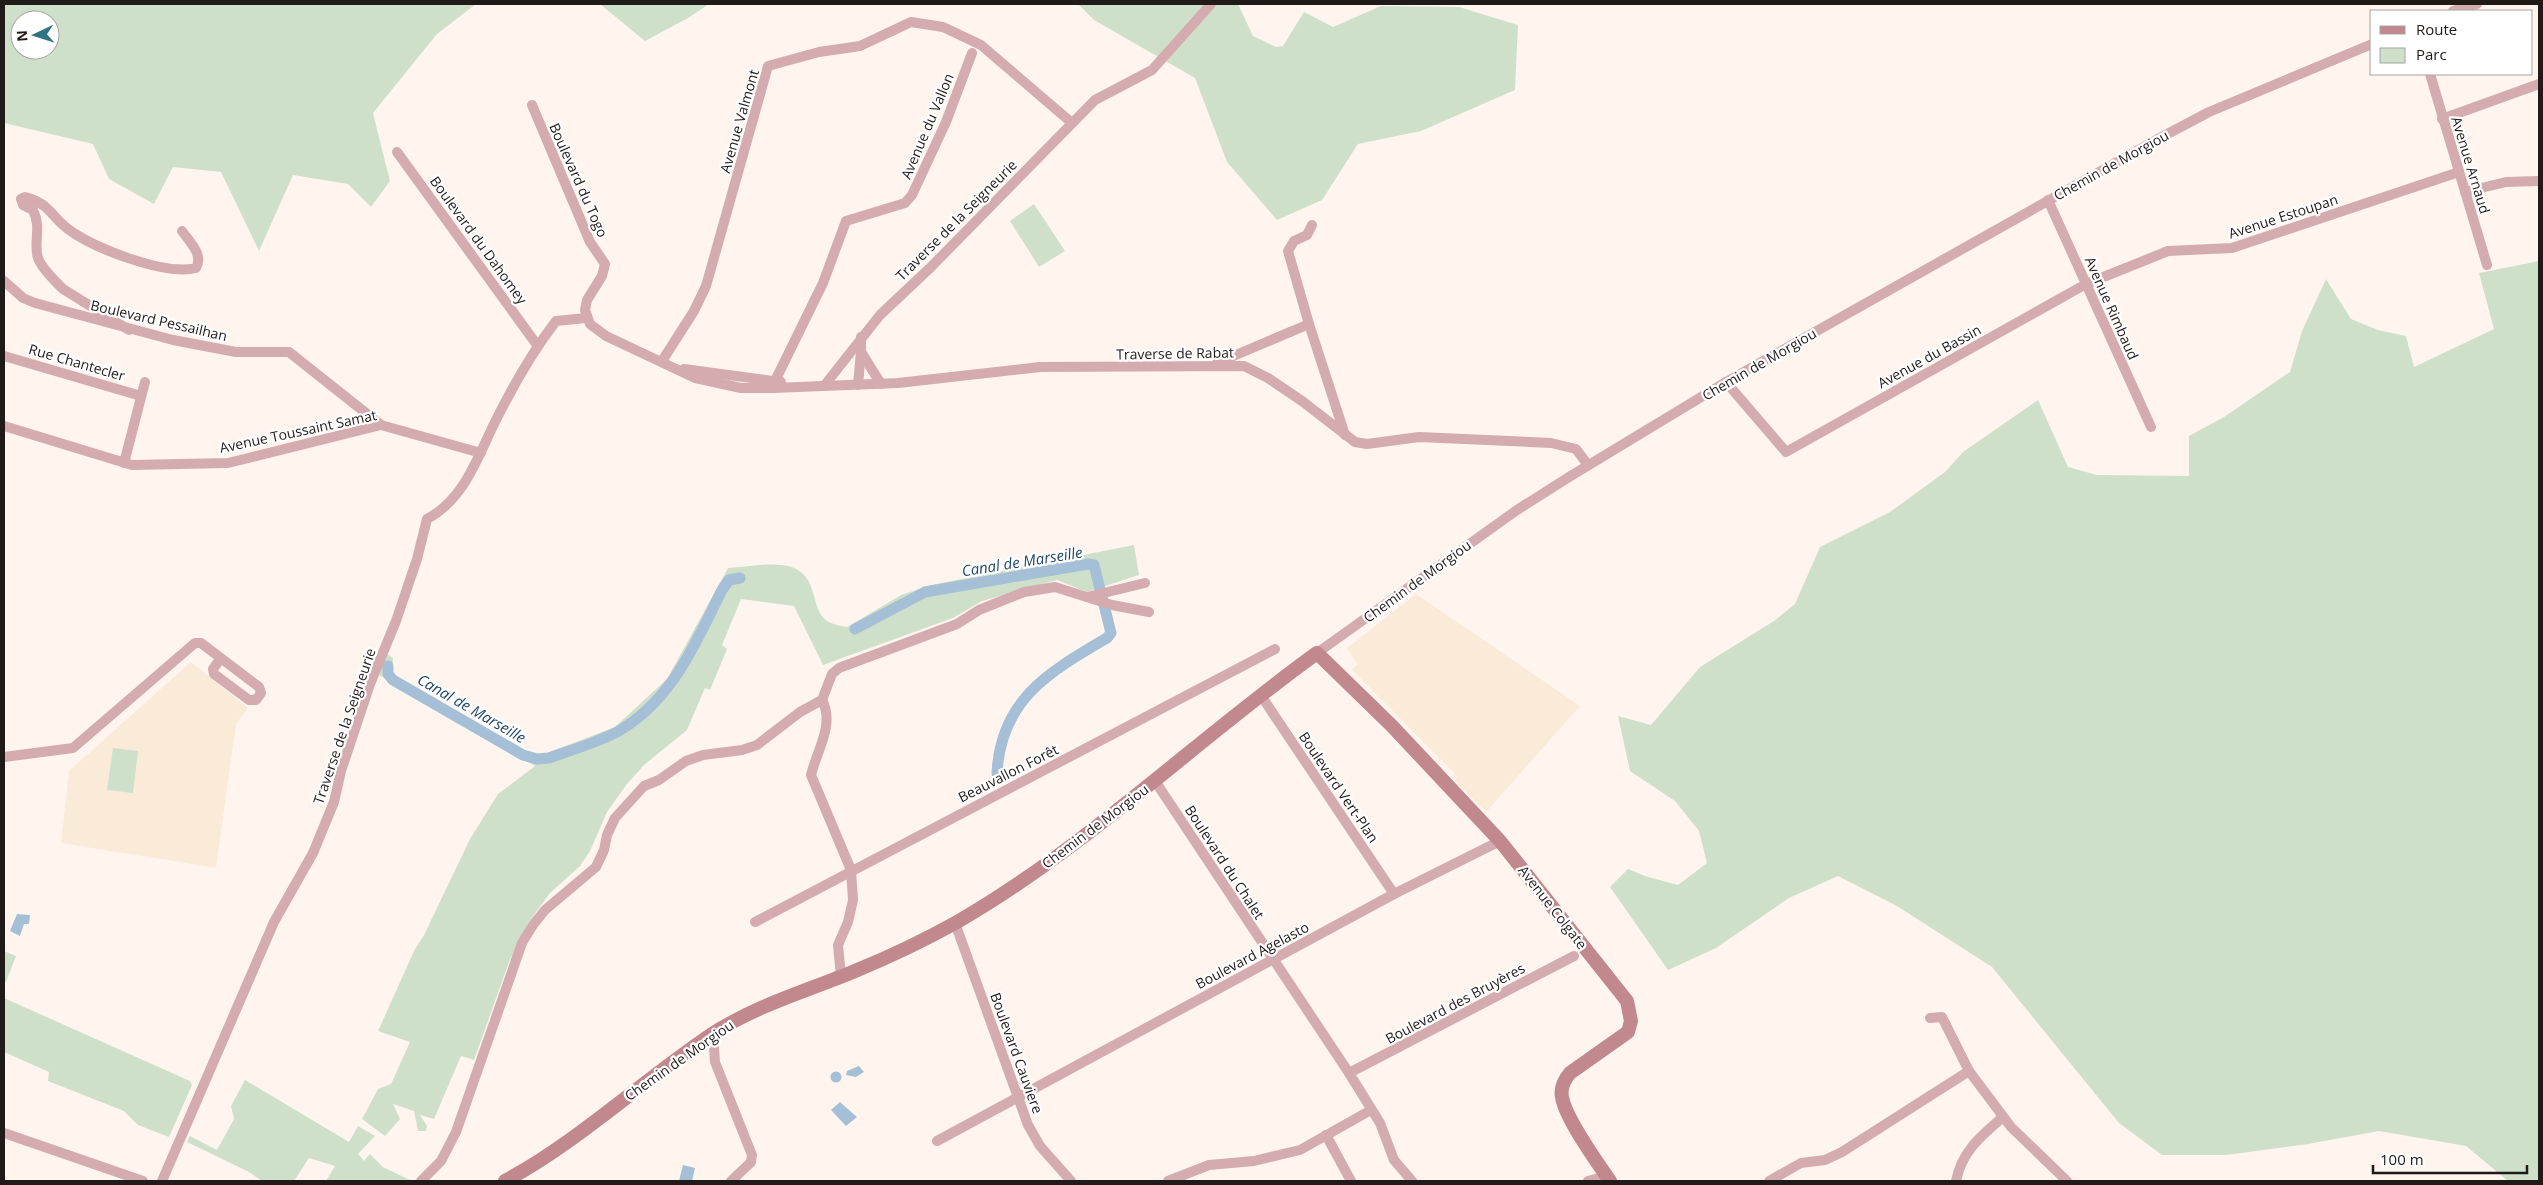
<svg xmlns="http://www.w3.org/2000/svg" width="2543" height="1185" font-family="'Open Sans',sans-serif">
<rect width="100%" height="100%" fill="#fff4ee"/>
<g fill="#faead8">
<polygon points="1416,594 1580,706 1486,812 1455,781 1457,776 1352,670 1357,664 1347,648"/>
<polygon points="191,662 248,708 236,724 216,868 61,843 69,771"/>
</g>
<g fill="#cfe0ca" fill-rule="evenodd">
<path d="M4 4H476L437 34 373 113 390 181 371 207 348 184 293 175 259 251 221 172 173 167 154 204 109 179 93 144 4 123ZM20 20H50V50H20Z"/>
<polygon points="600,4 709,4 688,18 645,41"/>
<polygon points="1078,4 1238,4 1253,36 1276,47 1283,46 1304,12 1333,27 1381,6 1459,7 1518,25 1515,90 1421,131 1358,144 1322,200 1277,220 1227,162 1195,78 1094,20"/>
<polygon points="1034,204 1065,251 1039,267 1010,221"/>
<polygon points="2539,261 2539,1181 2508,1181 2466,1146 2379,1131 2308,1144 2226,1155 2162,1155 2119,1123 1992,967 1897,906 1838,876 1789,898 1716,948 1668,970 1610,887 1628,869 1645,876 1678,885 1707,863 1699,831 1675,801 1630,771 1618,716 1651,725 1700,667 1774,621 1795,604 1820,547 1890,512 1945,472 1963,452 2038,400 2068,467 2097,475 2189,476 2189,436 2224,417 2290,372 2302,331 2326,279 2351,319 2378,330 2406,336 2414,367 2494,329 2479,273"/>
<path d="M1134 545 1139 575 1087 592 1057 580 982 601 953 618 823 665 794 606 741 599 722 645 727 649 710 690 705 688 687 730 644 765 627 784 607 812 590 851 580 866 550 893 528 923 509 962 474 1060 461 1056 434 1119 420 1115 427 1126 426 1131H418L414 1111 393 1104 400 1119 385 1136 362 1119 378 1089 391 1084 410 1042 378 1031 415 949 424 935 470 839 498 794 535 766 379 675 386 653 393 658 392 675 529 753 542 755 615 727 667 679 728 568C745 567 765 563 782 565 824 570 806 612 831 623 836 625 842 626 847 627L901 595 931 585Z"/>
<polygon points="113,748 138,751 133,793 107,790"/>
<polygon points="4,951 16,956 6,982 4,981"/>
<polygon points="4,998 190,1081 192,1085 169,1137 138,1125 124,1111 48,1081 49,1072 4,1052"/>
<polygon points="245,1080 349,1142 358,1126 375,1136 358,1154 364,1161 370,1154 383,1167 410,1180 326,1181 335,1166 309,1158 294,1181 262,1181 249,1172 187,1142 190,1136 217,1150 234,1119 231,1106"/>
</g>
<g fill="#a5bfd6">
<polygon points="17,914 30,915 29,924 24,924 20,936 10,931"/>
<polygon points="859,1066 864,1072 856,1077 846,1075 847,1071"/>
<circle cx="836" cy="1077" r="5.5"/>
<polygon points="840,1102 857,1117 846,1126 831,1110"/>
<polygon points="683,1165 695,1168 692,1181 679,1181"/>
</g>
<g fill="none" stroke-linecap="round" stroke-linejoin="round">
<g stroke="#a5bfd6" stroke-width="11">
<path d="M855 629 925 592 1088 564 1094 565 1111 633 1107 638C1049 672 1001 699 997 773"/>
<path d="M388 666V674L393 680 523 755 537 759 549 758C571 750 596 743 617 732 672 701 695 644 722 590L729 580 740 578"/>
</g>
<g stroke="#d4acb0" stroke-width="10">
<polyline points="2453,11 2477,4"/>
<polyline points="2430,74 2487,265"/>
<polyline points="532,105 590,242 605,264 602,276 587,300 585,310 590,324 606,336 695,378 741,388 773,388 898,383 1040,367 1244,366 1268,378 1302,401 1355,442 1367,444 1419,437 1551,443 1576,449 1588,465"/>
<polyline points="2442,119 2539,84"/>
<polyline points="397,152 537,345"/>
<polyline points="2465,192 2506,182 2539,181"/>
<polyline points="2048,200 2151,427"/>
<polyline points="1312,225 1307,235 1294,241 1288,251 1309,324 1345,435"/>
<polyline points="4,281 23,298 35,303 173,340 236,352 289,352 381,425"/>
<path d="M129 330 63 289C55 281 42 269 38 258 33 243 42 228 33 210L23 205 21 199 25 197C49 203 51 216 68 229 93 248 165 276 196 268 204 255 189 241 182 231"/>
<polyline points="861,337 861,352 881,384"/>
<polyline points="4,356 141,396"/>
<polyline points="662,361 694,311 706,286 768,66 819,52 860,46 911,22 943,27 981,45 1072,123"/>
<polyline points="1217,363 1309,324"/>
<polyline points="684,369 781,382"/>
<polyline points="1726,382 1786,452 2086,284 2168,251 2232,248 2459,172"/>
<polyline points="858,385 861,352"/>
<polyline points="824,386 880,315 931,267 1095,100 1152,70 1211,4"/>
<polyline points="773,388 775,381 823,283 846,221 905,203 912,195 946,122 972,53"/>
<polyline points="4,426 132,465 228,463 381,425 481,453"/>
<polyline points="124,463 145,382"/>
<polyline points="1087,597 1145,583"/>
<polyline points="1317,653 1517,510 1569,477 1726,382 2156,140 2209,112 2372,44"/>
<polyline points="1260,694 1394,894"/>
<path d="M822 700C835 724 817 750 811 775L851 870 853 900 848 922 838 945 841 976"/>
<polyline points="4,757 73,748 195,643 201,643 259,687 261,693 256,700 249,700 214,674 213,669 221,658"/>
<polyline points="1155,781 1349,1073 1380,1123 1394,1160 1412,1181"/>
<polyline points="755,922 1275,649"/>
<polyline points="955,923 1028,1125 1040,1146 1071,1181"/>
<polyline points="1930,1018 1942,1017 1969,1071 2011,1127 2067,1181"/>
<polyline points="713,1034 715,1062 752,1155 751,1162 731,1181"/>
<polyline points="1349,1073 1574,956"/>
<polyline points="4,1133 143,1181"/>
<polyline points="1326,1135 1351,1181"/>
<polyline points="937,1141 1394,894 1500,841"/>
<path d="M162 1181 274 922 313 853 334 802 341 771 370 684 396 621 417 559 427 519C466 498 478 455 497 418 514 384 533 351 556 321L586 318"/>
<polyline points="421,1181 441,1161 456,1132 522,943 533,925 545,910 596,867 604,850 607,835 615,818 644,786 659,780 686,761 703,755 742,750 757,745 800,712 822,700 832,674 839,668 957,624 979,610 1024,592 1055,587 1112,605 1149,612"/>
<polyline points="1168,1181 1209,1165 1254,1161 1300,1150 1371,1110"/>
<polyline points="1588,1181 1606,1176"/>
<polyline points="1769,1181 1801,1163 1825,1160 1842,1152 1969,1071"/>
<path d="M1956 1181C1962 1151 1981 1136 2003 1117"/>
</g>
<path stroke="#c1888e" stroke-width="14" d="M505 1181C579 1141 642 1081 712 1034 757 1005 807 991 855 971 889 957 925 940 957 922 1087 847 1196 740 1317 653L1392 726 1500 841 1627 1001 1631 1021 1628 1032 1570 1073C1564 1080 1560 1087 1562 1097 1565 1118 1597 1162 1610 1181"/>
</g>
<g text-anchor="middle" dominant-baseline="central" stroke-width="4.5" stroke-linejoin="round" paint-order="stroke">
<g font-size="14" fill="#201b19" stroke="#fff">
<text transform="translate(739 121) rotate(-74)">Avenue Valmont</text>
<text transform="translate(927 126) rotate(-67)">Avenue du Vallon</text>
<text transform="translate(2111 165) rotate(-29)">Chemin de Morgiou</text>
<text transform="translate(2471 165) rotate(73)">Avenue Arnaud</text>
<text transform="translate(579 180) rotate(66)">Boulevard du Togo</text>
<text transform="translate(2283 216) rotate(-18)">Avenue Estoupan</text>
<text transform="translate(956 220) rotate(-45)">Traverse de la Seigneurie</text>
<text transform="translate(479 240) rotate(54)">Boulevard du Dahomey</text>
<text transform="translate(2112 308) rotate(66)">Avenue Rimbaud</text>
<text transform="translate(159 320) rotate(13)">Boulevard Pessailhan</text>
<text transform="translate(1175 353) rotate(-1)">Traverse de Rabat</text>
<text transform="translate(1929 356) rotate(-29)">Avenue du Bassin</text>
<text transform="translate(77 362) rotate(16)">Rue Chantecler</text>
<text transform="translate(1759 364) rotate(-30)">Chemin de Morgiou</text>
<text transform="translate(298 431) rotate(-12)">Avenue Toussaint Samat</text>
<text transform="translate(1417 581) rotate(-36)">Chemin de Morgiou</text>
<text transform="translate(344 726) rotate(-71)">Traverse de la Seigneurie</text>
<text transform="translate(1008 773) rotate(-27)">Beauvallon Forêt</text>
<text transform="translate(1339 787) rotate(56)">Boulevard Vert-Plan</text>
<text transform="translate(1095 826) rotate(-37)">Chemin de Morgiou</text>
<text transform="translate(1225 862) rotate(57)">Boulevard du Chalet</text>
<text transform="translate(1553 907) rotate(52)">Avenue Colgate</text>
<text transform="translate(1252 955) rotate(-28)">Boulevard Agelasto</text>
<text transform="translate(1455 1003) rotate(-28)">Boulevard des Bruyères</text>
<text transform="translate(1017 1053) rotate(70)">Boulevard Cauviere</text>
<text transform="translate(679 1060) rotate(-35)">Chemin de Morgiou</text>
</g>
<g font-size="15" font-style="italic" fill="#1f4769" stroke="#fff">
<text transform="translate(1022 561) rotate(-9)">Canal de Marseille</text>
<text transform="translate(472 708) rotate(30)">Canal de Marseille</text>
</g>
</g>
<rect width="2543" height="1185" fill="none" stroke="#201b19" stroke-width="10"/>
<rect x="2370" y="10" width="162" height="65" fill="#ffffff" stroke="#a6a4a3"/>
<rect x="2380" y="26" width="25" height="8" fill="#c1888e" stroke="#a6a4a3"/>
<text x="2416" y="35" font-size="15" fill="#201b19">Route</text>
<rect x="2380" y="48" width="25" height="15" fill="#cfe0ca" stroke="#a6a4a3"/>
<text x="2416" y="60" font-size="15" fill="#201b19">Parc</text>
<g transform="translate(35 35) rotate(266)"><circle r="24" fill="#ffffff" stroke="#a6a4a3"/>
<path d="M0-4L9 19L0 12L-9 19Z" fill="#307384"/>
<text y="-8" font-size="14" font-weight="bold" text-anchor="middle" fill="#201b19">N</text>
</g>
<path d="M2373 1165v8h154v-8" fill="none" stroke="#201b19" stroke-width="2.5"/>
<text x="2380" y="1165" font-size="15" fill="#201b19" stroke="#ffffff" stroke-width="4" paint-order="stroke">100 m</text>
</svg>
